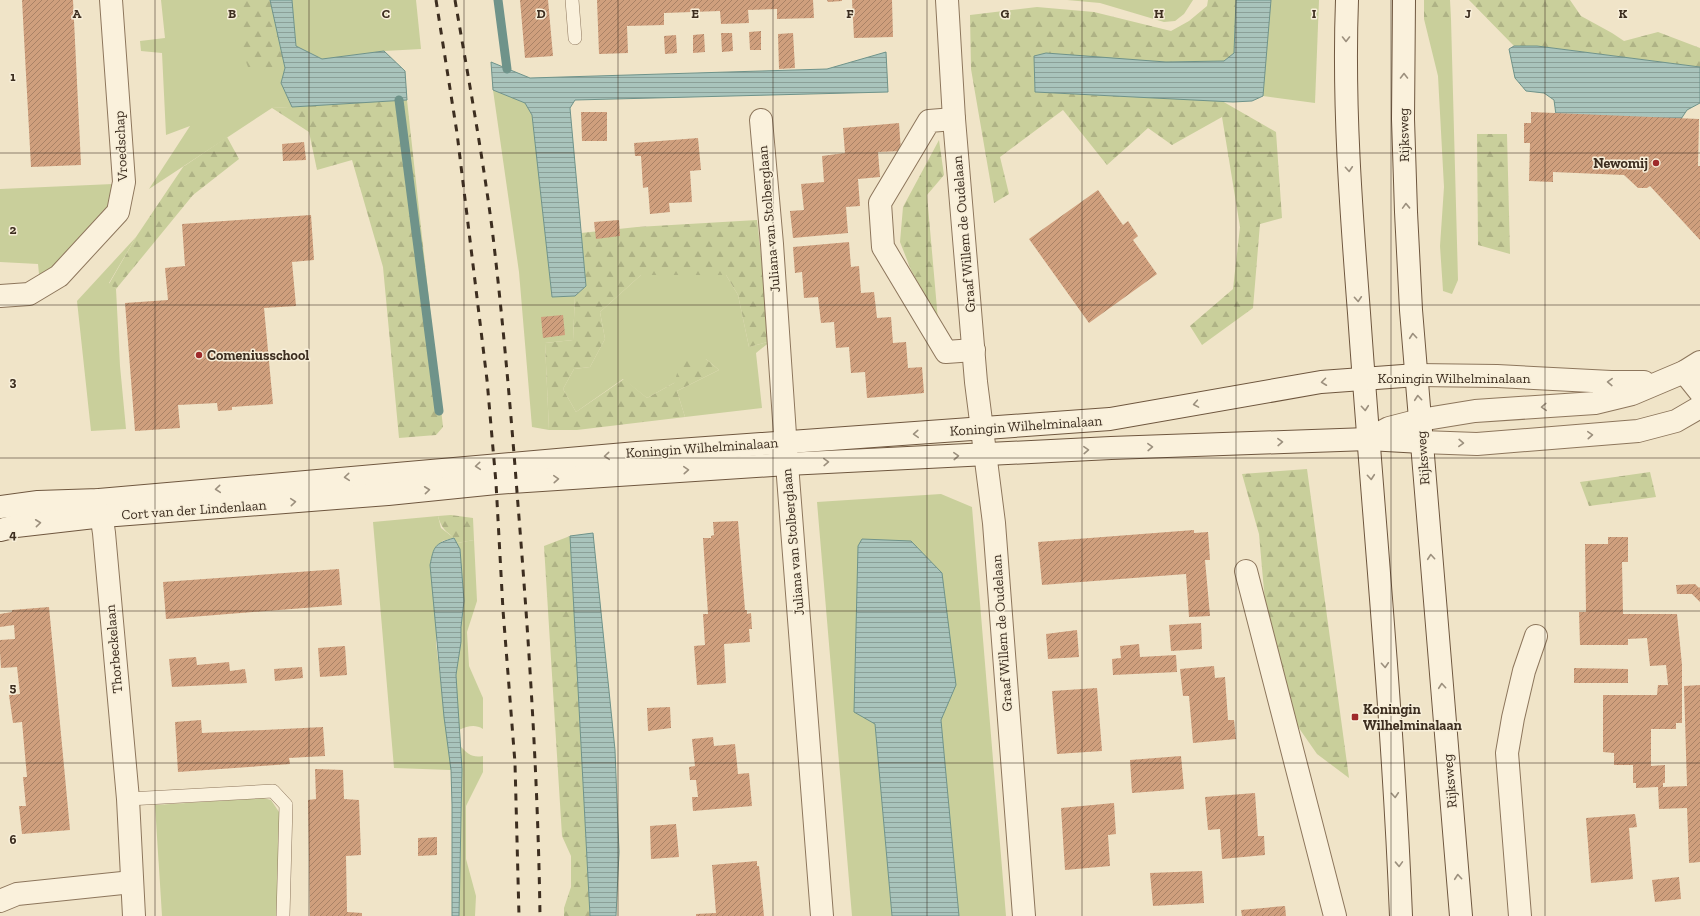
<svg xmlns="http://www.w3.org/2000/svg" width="1700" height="916" font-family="'Zilla Slab',serif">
<defs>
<pattern id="forest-firs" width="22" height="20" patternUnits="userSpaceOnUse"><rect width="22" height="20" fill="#c9cf9b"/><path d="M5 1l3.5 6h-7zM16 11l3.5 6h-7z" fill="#aeb285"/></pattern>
<pattern id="water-rules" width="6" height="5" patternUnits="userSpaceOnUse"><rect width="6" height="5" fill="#a9c4bc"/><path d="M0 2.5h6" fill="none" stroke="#8ba098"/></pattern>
<pattern id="building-hatch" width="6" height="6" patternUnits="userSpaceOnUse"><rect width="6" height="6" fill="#cf9f7d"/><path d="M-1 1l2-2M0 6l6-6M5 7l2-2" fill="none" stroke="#a98266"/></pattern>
</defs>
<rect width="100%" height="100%" fill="#f0e4c8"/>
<g fill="#c9cf9b">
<polygon points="161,0 270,0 285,68 281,83 292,107 272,108 149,189 190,126 166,135 162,53 141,51 140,41 165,38"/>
<polygon points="292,0 416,0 421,49 384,51 322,59 296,46"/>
<polygon points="1067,0 1193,0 1184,14 1175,21 1164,22 1100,3"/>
<polygon points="1271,0 1319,0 1315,103 1263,96"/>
<polygon points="1424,19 1451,19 1458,280 1452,294 1443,291 1440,246 1444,187 1438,76"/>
<polygon points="493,90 525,103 532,115 552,297 575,296 573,340 545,343 549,430 532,427 519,272"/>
<polygon points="113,184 115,206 40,284 38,264 0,262 0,189"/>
<polygon points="136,237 109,283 116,289 120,366 126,429 91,431 77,301"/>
<polygon points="641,275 726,275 738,295 749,347 771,341 756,353 762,408 685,417 677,391 719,370 706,359 674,383 647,398 623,379 576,412 563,389 574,369 590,367 605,339 600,312"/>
<polygon points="941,494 972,507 1006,916 959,916 941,720 956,685 875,724 892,916 852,916 817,502"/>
<polygon points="438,516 441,528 454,538 442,541 436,643 451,770 394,768 373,522"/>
<path d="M474 540 477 601 467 632 469 666 483 698V729C475 724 468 726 459 730L456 675 461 642V627L464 601 460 549 457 543Z"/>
<path d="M460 746C468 754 472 758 483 756V772L466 806V859L476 896 475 916H459L462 769Z"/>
<polygon points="263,798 271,800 279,812 280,916 162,916 155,805"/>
</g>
<g fill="url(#forest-firs)">
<polygon points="237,0 270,0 285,68 248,67 241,48"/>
<polygon points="1208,0 1236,0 1234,53 1224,61 1166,62 1034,56 1035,92 1222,101 1276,132 1282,218 1260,224 1253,308 1202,345 1190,326 1233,289 1240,227 1222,117 1172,145 1148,128 1107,165 1063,110 1000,157 1009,194 994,203 971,69 970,15 1037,7 1094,12 1171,31 1189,21 1207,6"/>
<polygon points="1424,0 1450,0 1451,19 1424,19"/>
<polygon points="1469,0 1570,0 1581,16 1612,33 1624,41 1658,32 1700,48 1700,67 1537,46 1514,46"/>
<polygon points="407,100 443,427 436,435 399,438 383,267 352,160 317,170 309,132 272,108"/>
<polygon points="1477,134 1507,134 1510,254 1478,245"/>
<polygon points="227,137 239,159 193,195 116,289 109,284 136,237 183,167"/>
<polygon points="939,140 944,175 927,195 938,320 911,270 900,242 903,207"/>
<polygon points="757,220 771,341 749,347 738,295 726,275 641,275 600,312 605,339 590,367 574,369 563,389 576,412 624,379 647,398 674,383 681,361 706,359 719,370 677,391 685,417 577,430 549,430 545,343 573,340 575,296 586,286 581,233 637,227"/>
<polygon points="1307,469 1349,778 1317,754 1294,721 1265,602 1259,534 1242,474"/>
<polygon points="1650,472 1656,497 1589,506 1580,482"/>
<path d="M451 515 473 518 474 540 457 543C449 530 443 534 438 516Z"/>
<polygon points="570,536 590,916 564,916 564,908 571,887 571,856 562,836 544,546"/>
</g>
<g fill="url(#water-rules)" stroke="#6f938a">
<polygon points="270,0 292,0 296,46 322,59 384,51 405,71 407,100 292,107 281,83 285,68"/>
<polygon points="1236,0 1271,0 1263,96 1252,101 1233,102 1035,92 1034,56 1046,53 1166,62 1224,61 1234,53"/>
<polygon points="1514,46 1537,46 1700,67 1700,103 1687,110 1681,119 1556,115 1554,100 1544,93 1526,91 1515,78 1509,49"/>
<polygon points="886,52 888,92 575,100 570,108 586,286 575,296 552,297 532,115 525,103 493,90 491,62 530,78 827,69"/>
<polygon points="593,533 615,750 619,852 616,916 590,916 570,536"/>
<path d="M454 538 460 549 464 601 461 627V642L456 675 462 769 459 916H452V805L451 770 444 717 430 565C434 546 434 544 454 538Z"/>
<polygon points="862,539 911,541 942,573 956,685 941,720 959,916 892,916 875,724 854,712 858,546"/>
</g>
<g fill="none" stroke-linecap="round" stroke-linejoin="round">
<g stroke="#6f938a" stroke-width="9">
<polyline points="498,0 507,69"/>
<polyline points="399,100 439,411"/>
</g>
</g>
<g fill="url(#building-hatch)">
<polygon points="22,0 73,0 81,165 31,167"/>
<polygon points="520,0 548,0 553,56 525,58"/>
<polygon points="597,0 813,0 814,18 777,19 777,9 748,10 749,23 721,24 720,11 664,13 664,25 627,26 628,53 599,54"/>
<polygon points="827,0 842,0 842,1 828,2"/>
<polygon points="852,0 892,0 893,37 854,38"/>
<polygon points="761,31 761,50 750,50 749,32"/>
<polygon points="721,33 732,33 733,51 722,52"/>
<polygon points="793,33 795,68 779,69 778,34"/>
<polygon points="704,34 705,52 693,53 693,35"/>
<polygon points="676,35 677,53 665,54 664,36"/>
<polygon points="581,112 607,112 607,141 582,141"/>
<polygon points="1531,112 1699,119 1698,166 1700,166 1700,240 1650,186 1647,188 1638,188 1624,175 1553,172 1553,182 1529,181 1530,143 1524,143 1524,123 1531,123"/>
<polygon points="899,123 901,151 878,152 880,177 858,179 860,206 846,207 848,233 793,238 790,211 804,210 801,184 824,182 822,156 845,153 843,128"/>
<polygon points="698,138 701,170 690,171 692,202 669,203 670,212 650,214 648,187 643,188 641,156 635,156 634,143"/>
<polygon points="304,142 306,160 283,161 282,144"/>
<polygon points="1098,190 1123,225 1128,221 1138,236 1133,240 1157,274 1089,323 1029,239"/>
<polygon points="311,215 314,260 292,262 296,306 264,308 273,404 232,407 232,410 218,411 217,403 178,405 180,428 135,431 125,303 168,300 165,268 185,266 182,224"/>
<polygon points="619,220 620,236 596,239 594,222"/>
<polygon points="849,242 851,267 859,266 861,293 874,292 877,318 891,317 893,343 906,342 908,368 922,367 924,393 867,398 865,372 851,373 849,347 836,348 834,322 821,323 818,297 804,298 802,272 795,273 793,247"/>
<polygon points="563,315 565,335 543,338 541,317"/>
<polygon points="738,521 745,610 747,610 747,614 751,613 752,629 749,629 750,642 724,644 726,683 697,685 694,646 705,645 703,614 708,614 703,538 711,538 711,536 714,535 713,522"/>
<polygon points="1194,530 1194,533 1208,532 1210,560 1205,560 1210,616 1189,617 1186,574 1042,585 1038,542"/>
<polygon points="1608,537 1628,537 1628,562 1622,562 1623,614 1677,614 1682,665 1682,723 1676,723 1676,729 1651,729 1651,766 1665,765 1665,783 1663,783 1663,787 1687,786 1684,686 1700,685 1700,862 1689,863 1687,808 1659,809 1658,787 1636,788 1636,783 1633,783 1633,765 1614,765 1614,753 1603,752 1603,695 1657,695 1658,685 1668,685 1666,665 1650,666 1647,638 1628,639 1628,645 1580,645 1579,612 1586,612 1585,544 1608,544"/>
<polygon points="339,569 342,605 166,619 163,582"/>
<polygon points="1695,584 1699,588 1700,587 1700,602 1692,594 1677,594 1676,585"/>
<polygon points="49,607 70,830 22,834 19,806 26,806 23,777 27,777 22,722 13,723 9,695 20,694 17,667 1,668 0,652 0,640 15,639 14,625 0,627 0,614 12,612 12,610"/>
<polygon points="1201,623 1202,649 1171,651 1169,625"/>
<polygon points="1077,630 1079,657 1048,659 1046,634"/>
<polygon points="1139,644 1140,657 1176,655 1177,672 1113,675 1112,659 1121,658 1120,646"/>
<polygon points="345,646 347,675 320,677 318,648"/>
<polygon points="196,657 197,665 229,662 230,671 245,669 247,683 172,687 169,659"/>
<polygon points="1214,666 1215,678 1225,677 1228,720 1234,720 1236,739 1193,743 1189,696 1183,696 1180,669"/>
<polygon points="302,667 303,678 275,681 274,669"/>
<polygon points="1574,668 1628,669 1628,683 1574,683"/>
<polygon points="1097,688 1102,751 1057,754 1052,691"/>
<polygon points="670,707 671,728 648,731 647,708"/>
<polygon points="201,720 202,733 323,727 325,756 289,758 290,764 178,772 175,722"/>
<polygon points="713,737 714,746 735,744 738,774 749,773 752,806 693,811 692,797 698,797 696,780 690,780 689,767 695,766 692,739"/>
<polygon points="1181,756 1184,789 1132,793 1130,760"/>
<polygon points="315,769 343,770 344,799 359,800 361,855 346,856 347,912 362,913 362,916 310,916 308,800 316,799"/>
<polygon points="1255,793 1258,836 1264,836 1265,855 1222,859 1220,829 1208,830 1205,797"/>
<polygon points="1114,803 1116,834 1108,835 1110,866 1065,870 1061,808"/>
<polygon points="1635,814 1637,827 1629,828 1633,879 1591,883 1586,818"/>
<polygon points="676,824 679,857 651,859 650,826"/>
<polygon points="437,837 437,855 418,856 418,838"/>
<polygon points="757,861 757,866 759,866 764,916 696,916 696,914 716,913 712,865"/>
<polygon points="1202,871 1204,903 1153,906 1150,873"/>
<polygon points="1679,877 1681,899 1655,902 1652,880"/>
<polygon points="1285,906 1286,916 1242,916 1241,910"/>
</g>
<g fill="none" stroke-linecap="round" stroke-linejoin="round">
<g stroke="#8d765c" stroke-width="14">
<g id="service">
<polyline points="572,0 575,38"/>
<polyline points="128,799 273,791 286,805 283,916"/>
</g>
</g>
<g stroke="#8d765c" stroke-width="24">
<g id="minor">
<polyline points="947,0 954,119 976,382 994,523 1024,916"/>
<polyline points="954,119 929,121 880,203 883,247 946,352 974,350"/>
<polyline points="761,120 772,244 787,464 822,916"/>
<polyline points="0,296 29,294 59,276 118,212 124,182 111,0"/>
<polyline points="1246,571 1335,916"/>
<polyline points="0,901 17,894 132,882"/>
<polyline points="1520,916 1507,753 1513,718 1524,671 1536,636"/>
</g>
</g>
<g stroke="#8d765c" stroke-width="24">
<g id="tertiary">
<polyline points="1684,372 1700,392"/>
<polyline points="1417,375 1497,376 1611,382 1644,382"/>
<polyline points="1368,439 1389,428 1420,420 1475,411 1595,403 1632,394 1684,372 1700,362"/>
<polyline points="1422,442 1477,444 1638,431 1676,421 1700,407"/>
<polyline points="99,500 104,533 128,799 134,916"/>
</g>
</g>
<g stroke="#6f573f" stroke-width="24">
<g id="secondary">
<path d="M1347 0C1343 104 1351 209 1359 313 1373 514 1393 715 1401 916"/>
<polyline points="1404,0 1403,119 1406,212 1411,310 1461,916"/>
<polyline points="0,507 38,502 99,500 637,453 1110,419 1321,382 1417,375"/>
<polyline points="0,530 16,526 103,516 388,494 496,483 787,464 1111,448 1368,439 1422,442"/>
</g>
</g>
<use href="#service" stroke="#faf1dc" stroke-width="13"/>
<use href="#minor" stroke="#faf1dc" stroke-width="22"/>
<use href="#tertiary" stroke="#faf1dc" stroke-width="22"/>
<use href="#secondary" stroke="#faf1dc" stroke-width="22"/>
<g stroke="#3d2e20" stroke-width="3" stroke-dasharray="7 7" stroke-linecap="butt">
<polyline points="436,0 457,133 487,380 496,483 503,610 515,763 519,916"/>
<path d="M455 0C468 76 482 152 492 228 503 320 511 413 518 505 529 642 538 779 540 916"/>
</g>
</g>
<defs><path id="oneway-chevron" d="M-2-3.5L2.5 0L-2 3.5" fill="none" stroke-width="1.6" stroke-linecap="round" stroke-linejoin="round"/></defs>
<g stroke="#9c907e">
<use href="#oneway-chevron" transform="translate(1346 39) rotate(90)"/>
<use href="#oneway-chevron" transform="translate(1404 76) rotate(-90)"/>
<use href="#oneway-chevron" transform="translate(1349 169) rotate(86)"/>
<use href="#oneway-chevron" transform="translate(1406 206) rotate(-92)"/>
<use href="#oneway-chevron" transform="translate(1358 299) rotate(86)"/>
<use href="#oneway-chevron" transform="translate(1413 336) rotate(-95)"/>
<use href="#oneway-chevron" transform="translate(1324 382) rotate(173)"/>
<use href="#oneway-chevron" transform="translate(1610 382) rotate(-178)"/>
<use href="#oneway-chevron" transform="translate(1418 398) rotate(-95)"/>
<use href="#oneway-chevron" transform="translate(1196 404) rotate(170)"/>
<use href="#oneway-chevron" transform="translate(1544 407) rotate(177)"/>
<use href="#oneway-chevron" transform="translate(1365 408) rotate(85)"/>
<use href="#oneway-chevron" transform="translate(916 434) rotate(176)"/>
<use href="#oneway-chevron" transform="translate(1590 435) rotate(-4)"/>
<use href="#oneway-chevron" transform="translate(1280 442) rotate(-2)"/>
<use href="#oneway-chevron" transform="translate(1461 443) rotate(2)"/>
<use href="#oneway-chevron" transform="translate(1150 447) rotate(-2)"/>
<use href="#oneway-chevron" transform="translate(1086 450) rotate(-3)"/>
<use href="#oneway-chevron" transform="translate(607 456) rotate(175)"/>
<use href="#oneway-chevron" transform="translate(956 456) rotate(-3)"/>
<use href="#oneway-chevron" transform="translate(826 462) rotate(-2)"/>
<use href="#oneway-chevron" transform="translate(478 466) rotate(175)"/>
<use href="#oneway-chevron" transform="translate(686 470) rotate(-4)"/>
<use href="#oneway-chevron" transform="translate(347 477) rotate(175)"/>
<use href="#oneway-chevron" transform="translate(1371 477) rotate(85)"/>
<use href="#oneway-chevron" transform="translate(556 479) rotate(-4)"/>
<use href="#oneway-chevron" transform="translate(218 489) rotate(175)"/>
<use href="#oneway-chevron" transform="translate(427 490) rotate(-6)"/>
<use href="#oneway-chevron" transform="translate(293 502) rotate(-5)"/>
<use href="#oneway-chevron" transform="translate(38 523) rotate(-6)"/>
<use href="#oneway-chevron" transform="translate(1431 557) rotate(-95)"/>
<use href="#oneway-chevron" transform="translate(1385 665) rotate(86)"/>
<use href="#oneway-chevron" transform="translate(1442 686) rotate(-95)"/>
<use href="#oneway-chevron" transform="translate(1395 795) rotate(86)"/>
<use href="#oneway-chevron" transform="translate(1399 864) rotate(88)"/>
<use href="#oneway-chevron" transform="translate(1458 877) rotate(-95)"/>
</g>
<path fill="none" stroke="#3d2e20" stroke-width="1" stroke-opacity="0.55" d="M155 0V916M309 0V916M464 0V916M618 0V916M773 0V916M927 0V916M1082 0V916M1236 0V916M1391 0V916M1545 0V916M0 153H1700M0 305H1700M0 458H1700M0 611H1700M0 763H1700"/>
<g fill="#9e2a2b" stroke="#f7eed8" stroke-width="1.5">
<circle cx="1656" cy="163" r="4"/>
<circle cx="199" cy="355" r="4"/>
<rect x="1351" y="713" width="8" height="8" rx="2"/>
</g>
<g text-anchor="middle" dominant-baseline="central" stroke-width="3" stroke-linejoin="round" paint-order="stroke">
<g font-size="14" fill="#3d2e20" stroke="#f7eed8">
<text transform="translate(1404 135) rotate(-91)">Rijksweg</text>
<text transform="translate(121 146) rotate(-93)">Vroedschap</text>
<text transform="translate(769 219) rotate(-95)">Juliana van Stolberglaan</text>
<text transform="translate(964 234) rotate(-95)">Graaf Willem de Oudelaan</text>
<text x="1454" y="378">Koningin Wilhelminalaan</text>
<text transform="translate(1026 426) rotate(-4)">Koningin Wilhelminalaan</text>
<text transform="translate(702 448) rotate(-4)">Koningin Wilhelminalaan</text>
<text transform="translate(1423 458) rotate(-94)">Rijksweg</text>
<text transform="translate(194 510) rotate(-4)">Cort van der Lindenlaan</text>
<text transform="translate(793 542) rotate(-95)">Juliana van Stolberglaan</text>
<text transform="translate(1002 633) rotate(-94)">Graaf Willem de Oudelaan</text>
<text transform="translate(114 649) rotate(-95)">Thorbeckelaan</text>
<text transform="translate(1450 781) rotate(-95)">Rijksweg</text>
</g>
<g font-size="14" font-weight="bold" fill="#3d2e20" stroke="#f7eed8" text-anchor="start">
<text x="1648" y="163" text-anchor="end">Newomij</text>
<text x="207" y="355">Comeniusschool</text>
<text x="1363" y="709">Koningin<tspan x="1363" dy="16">Wilhelminalaan</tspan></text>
</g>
</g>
<g font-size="13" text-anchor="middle" font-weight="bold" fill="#3d2e20" stroke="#f7eed8" stroke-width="3" stroke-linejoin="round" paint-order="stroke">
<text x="77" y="18">A</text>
<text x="232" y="18">B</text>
<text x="386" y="18">C</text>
<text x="541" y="18">D</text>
<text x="695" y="18">E</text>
<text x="850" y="18">F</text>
<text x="1005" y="18">G</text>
<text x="1159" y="18">H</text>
<text x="1314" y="18">I</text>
<text x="1468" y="18">J</text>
<text x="1623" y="18">K</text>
<text x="13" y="81">1</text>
<text x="13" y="234">2</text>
<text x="13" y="386">3</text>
<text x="13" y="539">4</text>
<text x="13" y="692">5</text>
<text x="13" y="844">6</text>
</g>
</svg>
